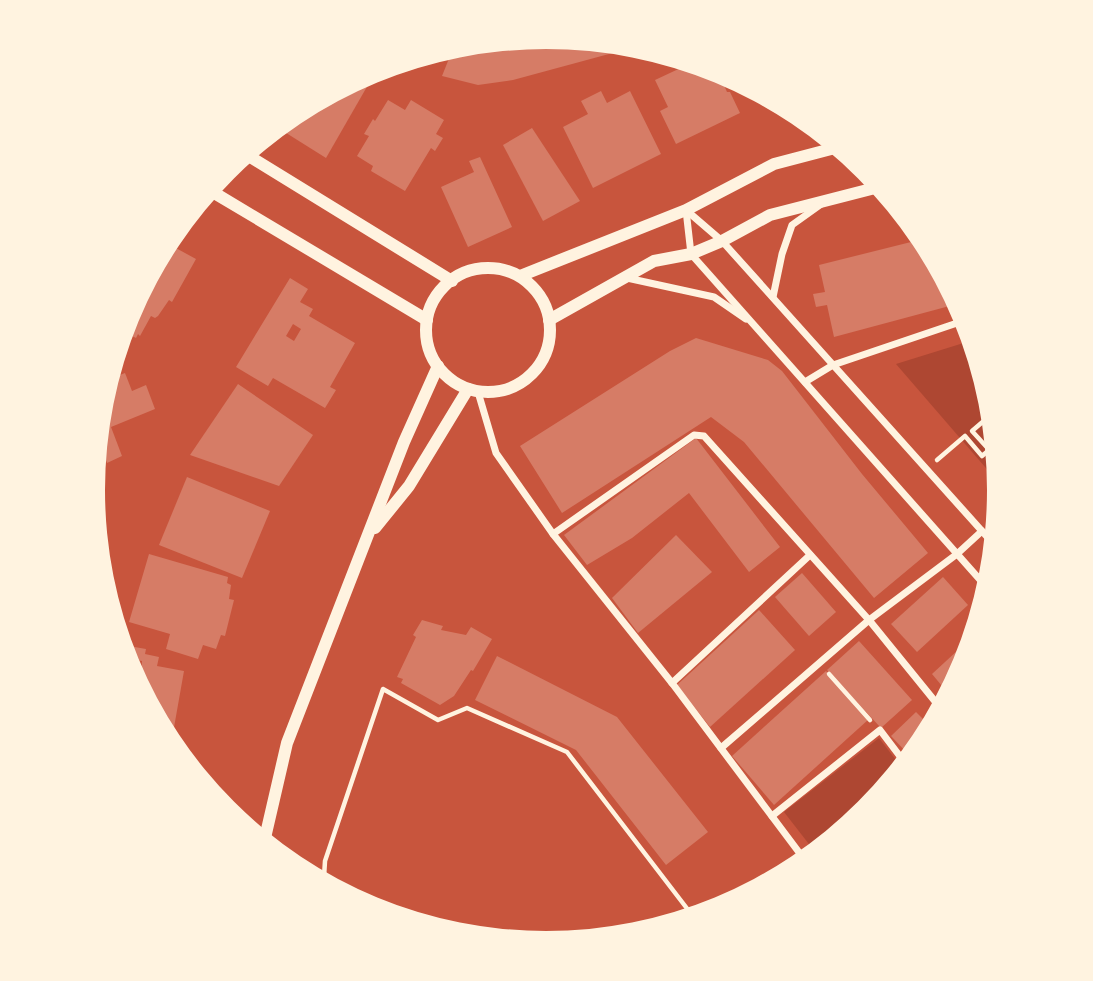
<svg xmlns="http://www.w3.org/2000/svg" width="1093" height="981" font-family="'Archivo Narrow',sans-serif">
<rect width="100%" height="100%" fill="#c8553d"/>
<g fill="#ae4732">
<polygon points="970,341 998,482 896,364"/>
<polygon points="879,738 899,764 867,812 812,848 784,812"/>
</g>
<g fill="#d67c66" fill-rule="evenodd">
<polygon points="547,37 620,51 513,80 478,85 442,76 450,56"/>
<polygon points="687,65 719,71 720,73 716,74 721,84 723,83 727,92 730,92 740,113 676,144 660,111 668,107 655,80"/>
<polygon points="373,71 376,71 326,158 283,131"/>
<polygon points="601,91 607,103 630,91 661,154 593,188 563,127 588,114 581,101"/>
<polygon points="388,100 405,110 411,100 444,120 436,134 443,138 435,151 431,148 405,191 371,171 373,166 357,156 369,136 364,134 373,119 375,121"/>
<polygon points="532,128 580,201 543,221 503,145"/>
<polygon points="480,157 512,227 468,247 441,187 474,172 469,161"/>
<polygon points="915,241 957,304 834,337 827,305 816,307 813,294 825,292 819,265"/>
<polygon points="174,247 196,259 172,302 169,300 158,316 155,318 151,316 140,336 138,334 136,338 128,334 126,338 124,336 127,316"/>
<path d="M290 278 308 289 300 302 313 309 309 316 355 343 330 387 336 390 325 408 273 378 268 386 236 367ZM293 324 301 329 294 341 286 336Z"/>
<polygon points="696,338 768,360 782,371 862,474 928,553 874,598 744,442 711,417 562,513 520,446 670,351"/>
<polygon points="125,373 132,391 146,385 155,409 111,427 122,456 107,463 104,455 99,457 115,377"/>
<polygon points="238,384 313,435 279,486 190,455"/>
<polygon points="696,438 780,547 749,572 689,493 632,538 587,565 564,535"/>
<polygon points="187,477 270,511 242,578 159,545"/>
<polygon points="676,535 712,572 638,633 612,598"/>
<polygon points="149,554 228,577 227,583 231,585 229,599 234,600 225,636 221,635 216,649 203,645 198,659 166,649 170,634 129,622"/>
<polygon points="802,573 836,612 809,636 775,597"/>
<polygon points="943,577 968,605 917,652 891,624"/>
<polygon points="759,610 795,650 710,727 677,685"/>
<polygon points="422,620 443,626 441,630 466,635 471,627 492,639 473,671 471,670 454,696 440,705 401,683 403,679 397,677 416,637 413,635"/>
<polygon points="971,638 966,665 947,692 932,674"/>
<polygon points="859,641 912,700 881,728 827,670"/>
<polygon points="129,646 146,649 145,654 159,657 157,666 184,671 173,733 141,684 142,661 127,658"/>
<polygon points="497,656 617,717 708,832 666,865 576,750 475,700"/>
<polygon points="826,671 869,719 774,805 732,756"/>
<polygon points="916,712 927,723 907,753 891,736"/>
</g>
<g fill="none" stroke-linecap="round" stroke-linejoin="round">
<g stroke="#fff3e0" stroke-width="4.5">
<polyline points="986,419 972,431 993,454"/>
<polyline points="937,460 965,436 982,456 989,450"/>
<polyline points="829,674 870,720"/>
<polyline points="324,877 325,861 383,689 438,720 467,708 567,752 692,915"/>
</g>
<g stroke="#fff3e0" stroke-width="7">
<polyline points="686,210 691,254 982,582"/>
<polyline points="686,210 722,241 990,540"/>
<polyline points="627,278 714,297 746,319"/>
<polyline points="773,297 782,254 792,225 820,205"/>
<polyline points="805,382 833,365 966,320"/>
<polyline points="478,392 496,453 553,534 672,683 801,855"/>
<polyline points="553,534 694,435 704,436 869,620 938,705"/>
<polyline points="672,683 810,555"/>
<polyline points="721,748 869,620 957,554 982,531"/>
<polyline points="772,816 880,730 902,759"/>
</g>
<g stroke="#fff3e0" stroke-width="12">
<polyline points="247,155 452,281"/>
<polyline points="211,191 427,320"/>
<circle cx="488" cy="330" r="62"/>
<polyline points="520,276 686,210 774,164 835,148"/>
<polyline points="549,320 654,261 691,254 722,241 770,215 879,187"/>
<polyline points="375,528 409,486 468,389"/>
<polyline points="265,838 287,743 404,442 438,366"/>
</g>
</g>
<path d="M0 0H1093V981H0ZM105 490a441 441 0 1 1 882 0a441 441 0 1 1-882 0Z" fill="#fff3e0" fill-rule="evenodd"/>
</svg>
